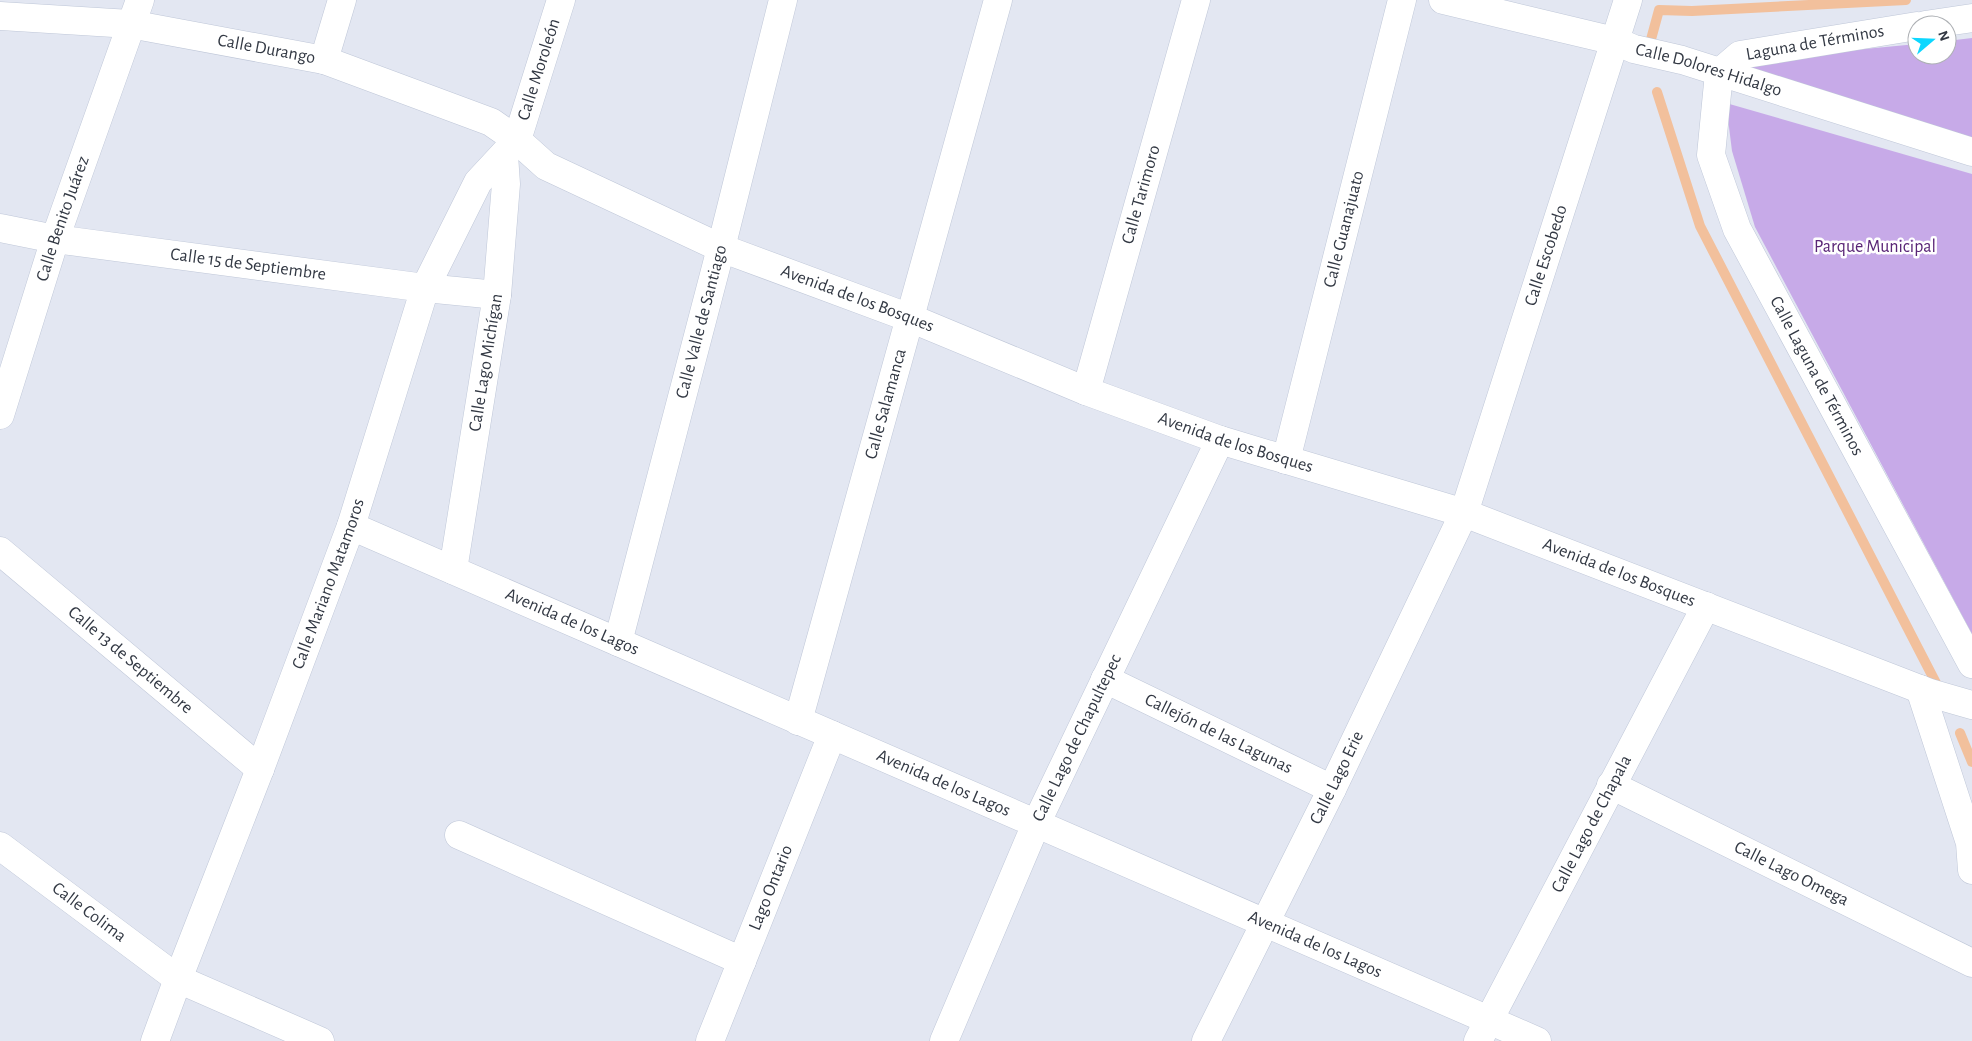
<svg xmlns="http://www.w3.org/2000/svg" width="1972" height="1041" font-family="'Alegreya Sans',sans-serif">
<rect width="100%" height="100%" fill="#e3e7f2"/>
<g fill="#c7aae8">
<polygon points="1972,38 1972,142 1763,80 1738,61 1917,44 1917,55 1947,55 1947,41"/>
<polygon points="1726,103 1972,174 1972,634 1755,227 1732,151"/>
</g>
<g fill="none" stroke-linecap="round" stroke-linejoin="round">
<g stroke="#f2c09c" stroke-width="10">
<polyline points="1650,43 1659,10 1692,11 1906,0"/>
<polyline points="1657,92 1700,226 1936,683"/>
<polyline points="1960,733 1972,762"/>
</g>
<g stroke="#bfc7d8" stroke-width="29">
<g id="street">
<path id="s1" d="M1443 0 1615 41 1634 49 1682 60 1972 152"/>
<path id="s2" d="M0 16 130 24 324 60 491 122 517 140 546 166 721 248 910 318 1086 391 1220 440 1464 513 1930 693 1972 705"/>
<polyline points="1925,25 1972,18"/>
<path id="s3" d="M1917 26 1740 55 1719 73 1711 155 1737 229 1972 664"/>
<polyline points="324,60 342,0"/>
<path id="s4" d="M0 228 55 239 425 288 497 295"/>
<path id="s5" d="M1086 391 1196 0"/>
<path id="s6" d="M0 415 55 239 140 0"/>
<path id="s7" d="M1286 460 1402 0"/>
<path id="s8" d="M351 526 1537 1041"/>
<path id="s9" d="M0 551 260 769"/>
<path id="s10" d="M453 570 497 295 506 184 504 155"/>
<path id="s11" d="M618 642 721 248 783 0"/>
<path id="s12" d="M1105 679 1332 789"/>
<polyline points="1920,689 1970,843 1972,870"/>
<path id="s13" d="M798 721 998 0"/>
<path id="s14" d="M1611 785 1972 963"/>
<polyline points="459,835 742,961"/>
<path id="s15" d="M0 846 178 979 320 1041"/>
<path id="s16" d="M155 1041 178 979 260 769 351 526 425 288 478 182 517 140 561 0"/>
<path id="s17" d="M710 1041 832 735"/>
<path id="s18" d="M944 1041 1036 824 1220 440"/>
<path id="s19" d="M1206 1041 1332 789 1464 513 1628 0"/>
<path id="s20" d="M1478 1041 1706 606"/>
</g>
</g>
<use href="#street" stroke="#fff" stroke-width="28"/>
</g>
<g text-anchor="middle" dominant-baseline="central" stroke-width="5" stroke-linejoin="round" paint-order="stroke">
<g font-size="18" fill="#333944" stroke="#fff">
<text transform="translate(1815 43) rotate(-10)">Laguna de Términos</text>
<text stroke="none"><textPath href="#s2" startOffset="269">Calle Durango</textPath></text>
<text stroke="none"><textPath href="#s16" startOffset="1050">Calle Moroleón</textPath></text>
<text stroke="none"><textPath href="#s1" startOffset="275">Calle Dolores Hidalgo</textPath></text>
<text stroke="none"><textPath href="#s5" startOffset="204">Calle Tarimoro</textPath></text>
<text stroke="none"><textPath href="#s6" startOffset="206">Calle Benito Juárez</textPath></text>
<text stroke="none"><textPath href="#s7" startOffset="238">Calle Guanajuato</textPath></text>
<text stroke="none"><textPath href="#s19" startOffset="858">Calle Escobedo</textPath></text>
<text stroke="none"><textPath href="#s4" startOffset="251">Calle 15 de Septiembre</textPath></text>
<text stroke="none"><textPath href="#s2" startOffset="915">Avenida de los Bosques</textPath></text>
<text stroke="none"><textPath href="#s11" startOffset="331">Calle Valle de Santiago</textPath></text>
<text stroke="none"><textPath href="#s10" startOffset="210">Calle Lago Michígan</textPath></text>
<text stroke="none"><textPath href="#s3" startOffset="535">Calle Laguna de Términos</textPath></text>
<text stroke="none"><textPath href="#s13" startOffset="329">Calle Salamanca</textPath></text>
<text stroke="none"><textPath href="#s2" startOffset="1320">Avenida de los Bosques</textPath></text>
<text stroke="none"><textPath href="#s2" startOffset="1725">Avenida de los Bosques</textPath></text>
<text stroke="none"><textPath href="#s16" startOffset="489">Calle Mariano Matamoros</textPath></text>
<text stroke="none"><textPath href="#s8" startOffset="241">Avenida de los Lagos</textPath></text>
<text stroke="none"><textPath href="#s9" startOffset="170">Calle 13 de Septiembre</textPath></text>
<text stroke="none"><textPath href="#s12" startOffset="126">Callejón de las Lagunas</textPath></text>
<text stroke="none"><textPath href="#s18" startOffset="331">Calle Lago de Chapultepec</textPath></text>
<text stroke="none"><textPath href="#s19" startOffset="294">Calle Lago Erie</textPath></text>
<text stroke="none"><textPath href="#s8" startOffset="646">Avenida de los Lagos</textPath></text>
<text stroke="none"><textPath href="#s20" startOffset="245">Calle Lago de Chapala</textPath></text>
<text stroke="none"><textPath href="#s14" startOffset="201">Calle Lago Omega</textPath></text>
<text stroke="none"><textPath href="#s17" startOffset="165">Lago Ontario</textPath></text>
<text stroke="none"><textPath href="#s15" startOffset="111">Calle Colima</textPath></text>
<text stroke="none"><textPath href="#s8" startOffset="1051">Avenida de los Lagos</textPath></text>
</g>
<g font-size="18" fill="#592576" stroke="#fff">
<text x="1875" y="247">Parque Municipal</text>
</g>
</g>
<g transform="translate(1932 40) rotate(71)"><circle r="24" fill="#ffffff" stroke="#adb0b4"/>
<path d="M0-4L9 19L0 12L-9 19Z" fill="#0dd7ff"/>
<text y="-8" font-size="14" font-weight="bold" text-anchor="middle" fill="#333944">N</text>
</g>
</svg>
